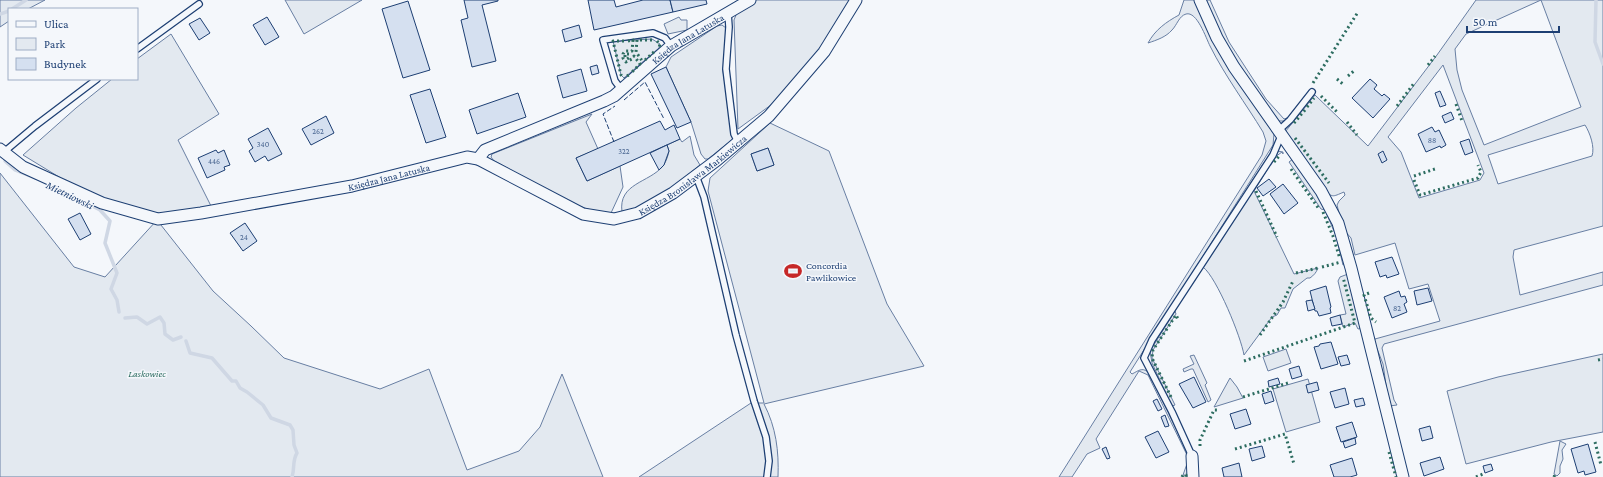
<svg xmlns="http://www.w3.org/2000/svg" width="1603" height="477" font-family="'Crimson Pro',serif">
<rect width="100%" height="100%" fill="#f4f7fb"/>
<g fill="#e3e9f0" stroke="#687fa3" fill-rule="evenodd">
<polygon points="0,0 45,0 28,9 9,9 9,21 0,27"/>
<polygon points="285,0 362,0 304,34"/>
<polygon points="742,0 853,0 817,52 775,102 738,129 734,20"/>
<path d="M1184 0H1196L1253 103 1274 134 1273 145 1130 372 1132 374C1138 371 1142 367 1148 372L1186 448 1188 455 1190 471 1186 475H1183L1188 461 1187 455 1148 375 1139 371 1096 439 1100 448 1087 454 1072 477H1059L1262 155 1266 141 1263 132C1246 104 1225 76 1210 46 1206 38 1197 11 1186 14 1179 16 1177 25 1172 30 1166 37 1157 40 1148 43 1155 30 1166 22 1179 15Z"/>
<polygon points="1205,0 1210,0 1229,42 1266,99 1284,119 1290,117 1284,121 1277,121 1249,85 1219,30"/>
<path d="M1476 0H1603V226L1521 248 1514 250 1513 257 1520 295 1603 272V285L1384 344 1382 348 1394 400 1397 405 1389 406 1383 364 1374 341 1375 339 1440 321 1428 284 1409 289 1395 243 1355 255 1351 238 1344 230 1338 209 1337 205 1339 201 1345 195 1344 192C1332 197 1333 198 1323 189L1285 132 1315 95 1368 146 1437 55ZM1541 0 1581 107 1484 145 1462 90 1457 70 1455 49 1466 34ZM1443 65 1484 173 1480 180 1419 198 1401 152 1388 137ZM1585 125C1590 133 1595 147 1592 156L1498 184 1488 155Z"/>
<polygon points="679,17 681,20 687,20 687,30 668,34 664,24"/>
<polygon points="722,25 726,28 727,33 723,71 733,139 708,159 705,159 701,154 691,122 666,67 671,57 717,26"/>
<polygon points="171,34 219,114 178,140 212,208 157,220 213,291 251,326 284,358 380,389 429,369 467,470 519,451 540,427 562,374 603,477 0,477 0,173 74,267 105,277 157,220 77,188 23,155 76,108 112,79 137,79 137,59"/>
<polygon points="652,39 660,44 659,48 624,78 621,75 613,41"/>
<path d="M592 114 586 122 598 149 576 158 587 181 620 166 623 187 611 213C580 215 523 175 494 161L491 157 492 154Z"/>
<path d="M770 123 829 151 887 304 924 366 764 404C776 427 779 451 778 477H639L751 403H764L708 191 710 178ZM768 148 774 165 757 171 751 154Z"/>
<path d="M690 136 694 155 700 165C680 181 647 210 622 212 618 183 649 183 663 166 666 162 668 156 669 151L667 145 680 139 682 142Z"/>
<path d="M1277 151 1283 152V154L1282 152 1275 157 1254 191 1294 274 1318 268C1316 273 1314 275 1310 278H1307L1293 289 1285 308H1281L1277 315 1272 317 1244 355C1241 337 1217 278 1203 267Z"/>
<polygon points="1293,159 1328,208 1346,264 1343,265 1336,236 1325,210 1321,209 1289,162"/>
<polygon points="1348,274 1363,328 1358,329 1355,323 1343,327 1340,315 1346,314 1338,281 1340,277"/>
<polygon points="1175,311 1176,314 1153,350 1152,358 1175,405 1172,406 1152,363 1150,351"/>
<polygon points="1286,349 1291,363 1268,371 1263,357"/>
<polygon points="1603,354 1603,432 1551,442 1466,464 1447,391 1498,377"/>
<polygon points="1194,355 1207,383 1205,385 1211,400 1208,402 1193,369 1191,369 1184,372 1183,369 1194,364 1190,356"/>
<polygon points="1230,378 1237,387 1243,398 1214,407"/>
<polygon points="1308,379 1320,422 1286,432 1273,389"/>
<polygon points="1560,441 1566,444 1562,450 1563,459 1560,466 1560,473 1557,476 1554,474"/>
</g>
<g fill="none" stroke-linecap="round" stroke-linejoin="round">
<g stroke="#cfd7e4" stroke-width="3.5">
<polyline points="1596,0 1595,42 1603,64"/>
<polyline points="12,9 26,0"/>
<polyline points="0,14 9,11"/>
<polyline points="5,161 15,170 35,178"/>
<polyline points="71,195 100,210 110,221 105,243 117,273 111,289 117,300 119,312"/>
<polyline points="125,318 137,317 147,324 160,317 164,323 165,334 173,340 181,337"/>
<path d="M186 341 190 353 212 358 232 381H236L240 388 247 392 263 405 271 418 290 425 293 430 294 445 297 453C292 461 295 468 292 477"/>
</g>
</g>
<g fill="#d5e0f0" stroke="#1d3f73">
<polygon points="464,0 498,0 498,1 482,5 496,61 472,67 461,20 468,18"/>
<polygon points="588,0 614,0 616,7 643,0 670,0 673,12 594,30"/>
<polygon points="670,0 706,0 707,4 673,12"/>
<polygon points="408,1 430,70 403,78 382,9"/>
<polygon points="267,17 279,37 265,45 253,25"/>
<polygon points="200,18 210,33 199,40 189,24"/>
<polygon points="579,25 582,37 565,42 562,30"/>
<polygon points="597,65 599,73 592,75 590,67"/>
<polygon points="666,67 691,122 677,128 651,74"/>
<polygon points="581,69 587,91 563,98 557,76"/>
<polygon points="1370,79 1377,85 1374,89 1382,96 1384,94 1390,99 1373,118 1352,98"/>
<polygon points="430,89 446,137 426,143 410,95"/>
<polygon points="1440,91 1446,105 1440,107 1435,93"/>
<polygon points="518,93 526,117 477,134 469,110"/>
<polygon points="1451,112 1454,119 1445,123 1442,116"/>
<polygon points="326,116 334,133 311,145 302,129"/>
<polygon points="660,121 665,130 674,125 680,139 587,181 576,158"/>
<polygon points="1432,127 1435,132 1439,130 1446,145 1441,148 1440,146 1426,152 1418,134"/>
<polygon points="268,128 282,154 268,161 265,156 255,162 249,151 253,148 248,139"/>
<polygon points="1469,139 1473,152 1465,155 1460,142"/>
<polygon points="667,145 669,151 664,165 659,170 650,153"/>
<polygon points="768,148 774,165 757,171 751,154"/>
<polygon points="216,150 218,153 224,150 230,165 224,167 225,170 207,178 198,158"/>
<polygon points="1383,151 1387,160 1382,163 1378,154"/>
<polygon points="1269,179 1276,187 1263,196 1257,188"/>
<polygon points="1283,184 1298,203 1284,214 1270,194"/>
<polygon points="80,213 91,234 80,240 68,219"/>
<polygon points="245,223 257,241 243,251 230,233"/>
<polygon points="1392,257 1399,274 1387,278 1386,275 1380,277 1375,262"/>
<polygon points="1326,286 1331,307 1330,308 1331,313 1319,316 1317,311 1315,311 1310,291"/>
<polygon points="1428,288 1432,301 1417,305 1414,291"/>
<polygon points="1399,291 1401,297 1405,296 1407,302 1404,304 1407,312 1392,318 1384,297"/>
<polygon points="1312,300 1315,309 1308,311 1306,301"/>
<polygon points="1340,315 1342,324 1332,326 1330,318"/>
<polygon points="1331,342 1338,364 1321,369 1314,347 1319,346 1320,344"/>
<polygon points="1347,355 1350,364 1341,366 1338,357"/>
<polygon points="1299,366 1302,376 1292,379 1289,369"/>
<polygon points="1194,377 1206,402 1193,408 1179,384"/>
<polygon points="1278,378 1280,384 1269,387 1268,381"/>
<polygon points="1317,382 1319,390 1308,393 1306,385"/>
<polygon points="1345,388 1349,404 1335,408 1330,392"/>
<polygon points="1271,391 1274,401 1265,404 1262,394"/>
<polygon points="1363,398 1365,405 1356,407 1354,400"/>
<polygon points="1157,399 1162,409 1158,411 1153,401"/>
<polygon points="1246,409 1251,424 1235,429 1230,414"/>
<polygon points="1165,415 1169,426 1165,427 1161,417"/>
<polygon points="1352,422 1357,437 1341,442 1336,427"/>
<polygon points="1430,426 1433,438 1422,441 1419,429"/>
<polygon points="1158,431 1169,452 1156,458 1145,437"/>
<polygon points="1355,438 1356,444 1345,448 1343,442"/>
<polygon points="1588,444 1596,472 1585,475 1584,471 1578,473 1571,449"/>
<polygon points="1262,446 1265,457 1252,461 1249,449"/>
<polygon points="1106,447 1110,458 1107,459 1102,449"/>
<polygon points="1440,457 1444,469 1424,476 1420,463"/>
<polygon points="1352,458 1357,475 1350,477 1334,477 1330,465"/>
<polygon points="1239,463 1242,477 1224,477 1222,468"/>
<polygon points="1491,464 1493,470 1485,473 1483,466"/>
</g>
<g fill="none" stroke-linecap="round" stroke-linejoin="round">
<g stroke="#1d3f73" stroke-width="8">
<g id="lane">
<polyline points="728,13 729,27 726,69 734,134 738,142"/>
<polyline points="137,49 199,4"/>
<polyline points="621,89 615,81 603,40 653,33 665,38 671,46"/>
<polyline points="1278,131 1290,120 1312,92"/>
<polyline points="4,152 35,126 97,79"/>
<polyline points="696,176 704,197 736,335 754,401 766,437 769,461 767,477"/>
<polyline points="1192,456 1172,412 1144,358 1152,340 1273,155 1281,136"/>
</g>
</g>
<g stroke="#1d3f73" stroke-width="13">
<g id="street">
<polyline points="1200,0 1217,38 1234,67 1321,191 1338,223 1351,268 1403,477"/>
<path id="s1" d="M0 149 23 167 102 203 158 219 201 213 352 186 467 157 478 159 583 214 614 219 638 213 673 193 717 160 769 116 824 52 856 0"/>
<path id="s2" d="M478 159 485 150 604 101 614 96 671 46 750 0"/>
<polyline points="1192,456 1193,477"/>
</g>
</g>
<use href="#lane" stroke="#f4f7fb" stroke-width="5.5"/>
<use href="#street" stroke="#f4f7fb" stroke-width="11"/>
<g stroke="#2c6c60" stroke-width="3" stroke-dasharray="2 3" stroke-linecap="butt">
<polyline points="637,40 636,52 643,62"/>
<polyline points="640,40 654,40"/>
<polyline points="624,41 613,41 621,75 624,78"/>
<polyline points="628,41 633,40 632,51 625,51 623,54 623,58 626,62 632,59 634,56 640,64 632,72"/>
<polyline points="657,41 660,44 659,48"/>
<polyline points="629,54 625,54 625,57 627,59 630,57"/>
<polyline points="645,60 655,51"/>
<polyline points="1428,65 1435,56"/>
<polyline points="627,76 630,74"/>
<polyline points="1348,76 1355,70"/>
<polyline points="1337,79 1344,85"/>
<polyline points="1313,83 1358,12"/>
<polyline points="1321,96 1337,112"/>
<polyline points="1456,104 1462,121"/>
<polyline points="1397,106 1415,82"/>
<polyline points="1307,107 1314,98"/>
<polyline points="1347,122 1357,135"/>
<polyline points="1294,123 1305,110"/>
<polyline points="1295,138 1329,183"/>
<polyline points="1274,162 1280,155"/>
<polyline points="1291,169 1319,209"/>
<polyline points="1414,176 1435,169"/>
<polyline points="1414,180 1420,195 1478,178 1481,172 1478,165"/>
<polyline points="1256,191 1277,237"/>
<polyline points="1323,212 1333,236 1340,259"/>
<polyline points="1322,267 1341,262"/>
<polyline points="1296,273 1318,268"/>
<polyline points="1369,293 1364,295 1371,318 1376,322"/>
<polyline points="1260,335 1283,302 1293,281"/>
<polyline points="1598,360 1603,359"/>
<polyline points="1244,361 1355,323 1343,277"/>
<polyline points="1171,397 1152,358 1153,350 1176,315 1179,321"/>
<polyline points="1243,397 1288,383"/>
<polyline points="1595,442 1601,465"/>
<polyline points="1200,446 1200,440 1214,410 1218,410"/>
<polyline points="1235,449 1285,434 1294,464"/>
<polyline points="1389,452 1396,477"/>
<polyline points="1182,477 1183,475 1186,475 1186,477"/>
<polyline points="1476,477 1483,474"/>
<polyline points="1554,477 1555,474"/>
</g>
<g stroke="#1d3f73" stroke-width="1" stroke-dasharray="5 2" stroke-linecap="butt">
<polyline points="624,100 645,82 664,119"/>
<polyline points="614,142 603,114 615,106"/>
</g>
</g>
<defs>
<g id="stadium-bare" transform="scale(1.38)"><path d="M0-5a6.5 5 0 1 0 0 10a6.5 5 0 1 0 0-10ZM-3.5-1.8h7v3.6h-7Z" fill="#c62828" stroke="#f4f7fb" stroke-width="2.5" paint-order="stroke"/></g>
</defs>
<g fill-rule="evenodd">
<use href="#stadium-bare" x="793" y="271"/>
</g>
<g text-anchor="middle" dominant-baseline="central" stroke-width="3" stroke-linejoin="round" paint-order="stroke">
<g font-size="8" fill="#4b6792">
<text x="318" y="131">262</text>
<text x="1432" y="140">88</text>
<text x="263" y="144">340</text>
<text x="624" y="151">322</text>
<text x="214" y="161">446</text>
<text x="244" y="237">24</text>
<text x="1397" y="308">82</text>
</g>
<g font-size="10" fill="#1d3f73" stroke="#f4f7fb">
<text stroke="none"><textPath href="#s2" startOffset="245">Księdza Jana Latuska</textPath></text>
<text stroke="none"><textPath href="#s1" startOffset="742">Księdza Bronisława Markiewicza</textPath></text>
<text stroke="none"><textPath href="#s1" startOffset="409">Księdza Jana Latuska</textPath></text>
</g>
<g font-size="10" fill="#1d3f73" stroke="#f4f7fb" text-anchor="start">
<text x="806" y="265">Concordia<tspan x="806" dy="12">Pawlikowice</tspan></text>
</g>
<g font-size="10" font-style="italic" fill="#2c6c60" stroke="#f4f7fb">
<text x="147" y="373">Laskowiec</text>
</g>
<g font-size="11" font-style="italic" fill="#1d3f73" stroke="#f4f7fb">
<text transform="translate(70 195) rotate(26)">Mietniowski</text>
</g>
</g>
<rect x="8" y="8" width="130" height="72" fill="#f4f7fb" stroke="#9eadc5"/>
<rect x="16" y="21" width="20" height="6" fill="#f4f7fb" stroke="#9eadc5"/>
<text x="44" y="28" font-size="12" fill="#1d3f73">Ulica</text>
<rect x="16" y="38" width="20" height="12" fill="#e3e9f0" stroke="#9eadc5"/>
<text x="44" y="48" font-size="12" fill="#1d3f73">Park</text>
<rect x="16" y="58" width="20" height="12" fill="#d5e0f0" stroke="#9eadc5"/>
<text x="44" y="68" font-size="12" fill="#1d3f73">Budynek</text>
<path d="M1467 26v6h92v-6" fill="none" stroke="#1d3f73" stroke-width="2"/>
<text x="1473" y="26" font-size="12" fill="#1d3f73" stroke="#f4f7fb" stroke-width="3" paint-order="stroke">50 m</text>
</svg>
